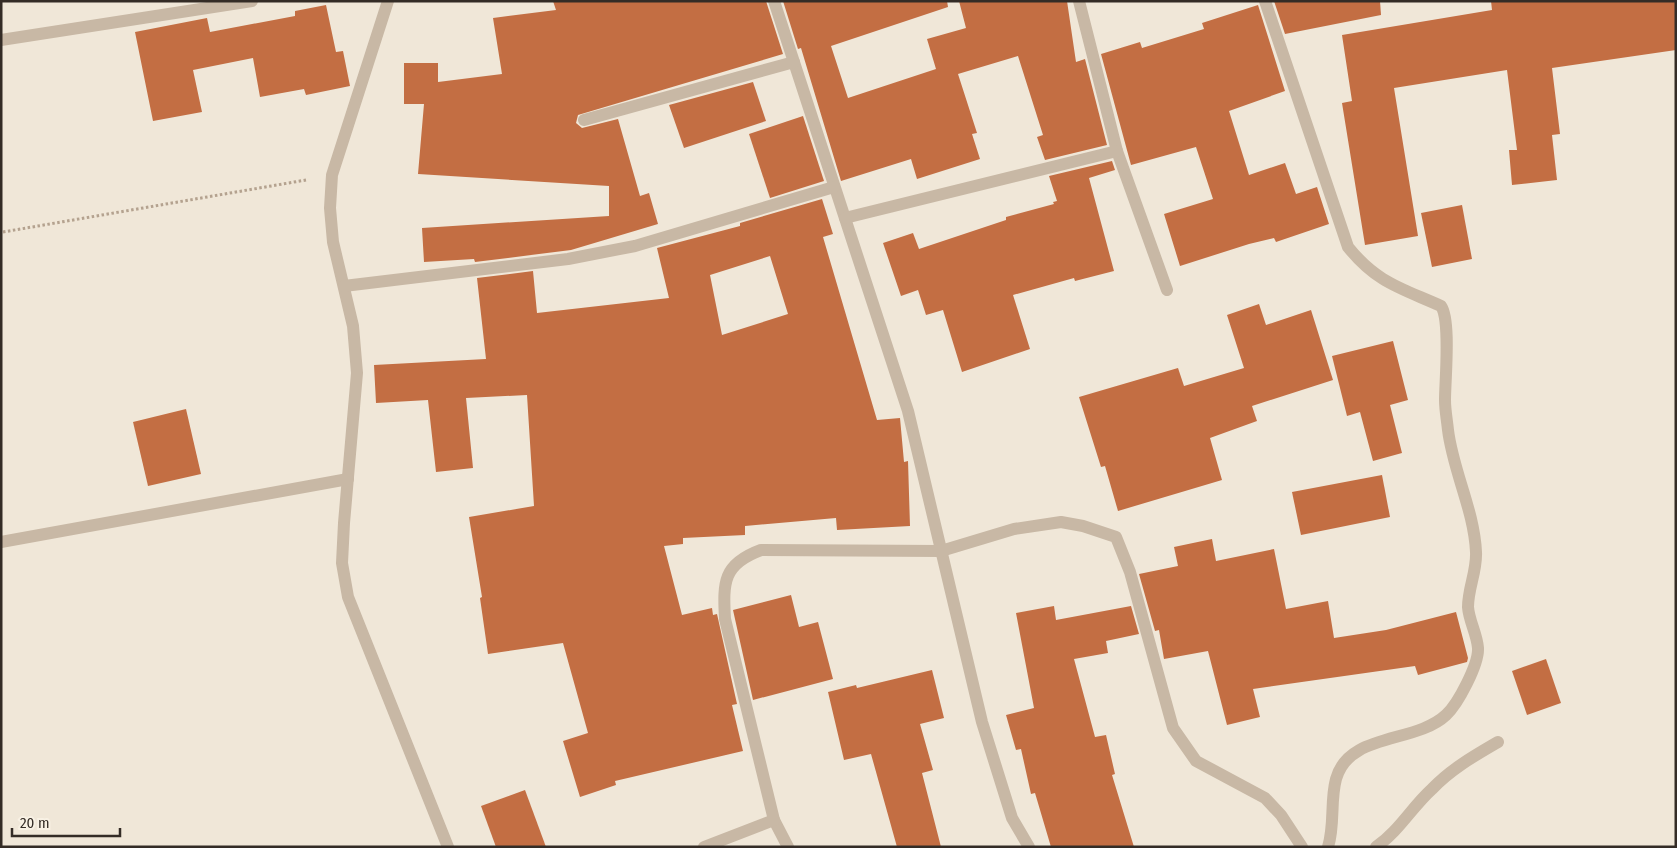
<svg xmlns="http://www.w3.org/2000/svg" width="1677" height="848" font-family="'Fira Sans Condensed',sans-serif">
<rect width="100%" height="100%" fill="#f0e7d8"/>
<g fill="#c36e43" fill-rule="evenodd">
<polygon points="553,1 766,1 783,54 578,115 576,123 582,128 618,119 640,196 649,193 658,224 571,250 475,262 474,259 424,262 422,228 609,216 609,186 418,174 424,104 404,104 404,63 438,63 438,82 502,74 493,18 556,10"/>
<polygon points="783,1 947,1 948,7 831,46 848,98 936,69 927,39 966,28 959,1 1067,1 1076,62 1085,59 1107,145 1045,160 1037,137 1043,135 1018,56 958,74 977,133 972,134 980,159 917,179 911,159 841,181 801,48 798,49"/>
<polygon points="1274,1 1380,1 1381,15 1285,34"/>
<polygon points="1491,1 1676,1 1676,50 1552,68 1560,134 1552,135 1557,180 1512,185 1509,150 1517,150 1507,70 1394,88 1418,236 1365,245 1342,103 1352,101 1342,35 1492,10"/>
<polygon points="326,5 336,52 343,51 350,86 306,95 304,89 260,97 253,58 193,70 202,112 153,121 135,32 207,18 210,32 295,16 295,11"/>
<polygon points="1258,5 1285,91 1229,111 1249,175 1285,163 1296,194 1317,187 1329,224 1276,242 1274,238 1249,244 1180,266 1164,214 1213,199 1196,147 1131,165 1101,54 1140,42 1142,48 1204,29 1202,23"/>
<polygon points="753,82 766,121 684,148 669,105"/>
<polygon points="803,116 824,181 770,198 749,134"/>
<polygon points="1112,161 1115,170 1089,178 1114,271 1075,281 1074,278 1013,295 1030,349 962,372 943,310 926,315 918,290 901,296 883,243 913,233 919,249 1006,220 1006,217 1054,204 1053,202 1057,201 1049,176"/>
<path d="M822 199 833 234 823 237 877 420 900 418 904 462 908 461 910 526 837 530 836 518 745 526V535L683 538V544L664 546 682 615 712 608 713 615 717 614 737 704 732 705 743 751 615 781 616 785 580 797 563 741 588 733 563 643 488 654 480 598 482 597 469 517 534 506 527 395 466 398 473 468 436 472 428 400 376 403 374 365 486 359 477 278 533 271 537 313 669 298 657 248 740 226V223ZM770 256 788 314 722 335 710 275Z"/>
<polygon points="1462,205 1472,259 1432,267 1421,213"/>
<polygon points="1259,304 1266,325 1311,310 1333,380 1252,406 1257,421 1210,438 1222,480 1118,511 1105,466 1101,467 1079,397 1178,368 1184,386 1244,368 1227,315"/>
<polygon points="1393,341 1408,400 1390,405 1402,453 1373,461 1360,412 1347,416 1332,356"/>
<polygon points="186,409 201,474 148,486 133,422"/>
<polygon points="1382,475 1390,517 1301,535 1292,492"/>
<polygon points="1212,539 1216,561 1274,549 1286,609 1328,601 1334,638 1386,630 1456,612 1468,658 1467,662 1418,675 1415,666 1253,689 1260,717 1227,725 1208,651 1164,659 1159,630 1155,631 1139,574 1178,566 1174,547"/>
<polygon points="791,595 799,627 818,622 833,679 753,700 733,610"/>
<polygon points="1054,606 1056,620 1131,606 1139,634 1106,641 1108,653 1074,659 1095,737 1106,735 1115,774 1112,775 1134,847 1051,847 1035,793 1031,794 1021,749 1016,750 1006,715 1034,708 1016,613"/>
<polygon points="1546,659 1561,703 1527,715 1512,671"/>
<polygon points="932,670 944,718 920,724 933,770 922,773 941,847 897,847 871,754 844,760 828,692 856,685 857,688"/>
<polygon points="525,790 546,847 496,847 481,806"/>
</g>
<g fill="none" stroke-linecap="round" stroke-linejoin="round">
<polyline stroke="#b4a28f" stroke-width="3" stroke-dasharray="2.5 2.5" stroke-linecap="butt" points="3,232 306,180"/>
<g stroke="#c8b8a5" stroke-width="12">
<polyline points="388,1 332,175 330,208 333,242 353,326 357,373 344,523 342,563 348,597 448,847"/>
<polyline points="774,1 908,411 982,722 1012,818 1029,847"/>
<polyline points="1079,1 1117,151 1167,290"/>
<path d="M1265 1 1348 247C1377 283 1401 288 1441 306 1451 320 1445 380 1445 400 1445 410 1447 420 1448 430 1453 471 1474 510 1476 552 1477 571 1468 588 1468 607 1469 621 1477 634 1478 648 1479 664 1458 704 1446 715 1415 744 1349 732 1336 779 1330 801 1335 825 1328 847"/>
<polyline points="1,40 252,1"/>
<polyline points="584,120 794,62"/>
<polyline points="845,218 1117,151"/>
<polyline points="344,286 568,259 635,246 834,187"/>
<polyline points="1,542 348,479"/>
<polyline points="774,820 788,847"/>
<path d="M704 847 774 820 725 619C723 582 723 564 761 550L941 551 1014 529 1061 522 1083 526 1116 537 1130 572 1173 728 1196 761 1265 798 1281 815 1302 847"/>
<path d="M1376 847C1399 831 1412 807 1432 789 1451 769 1474 756 1498 742"/>
</g>
</g>
<rect width="1677" height="848" fill="none" stroke="#342c26" stroke-width="5"/>
<path d="M12 828v8h108v-8" fill="none" stroke="#342c26" stroke-width="2.5"/>
<text x="20" y="828" font-size="15" fill="#342c26" stroke="#f8f1e4" stroke-width="4" paint-order="stroke">20 m</text>
</svg>
